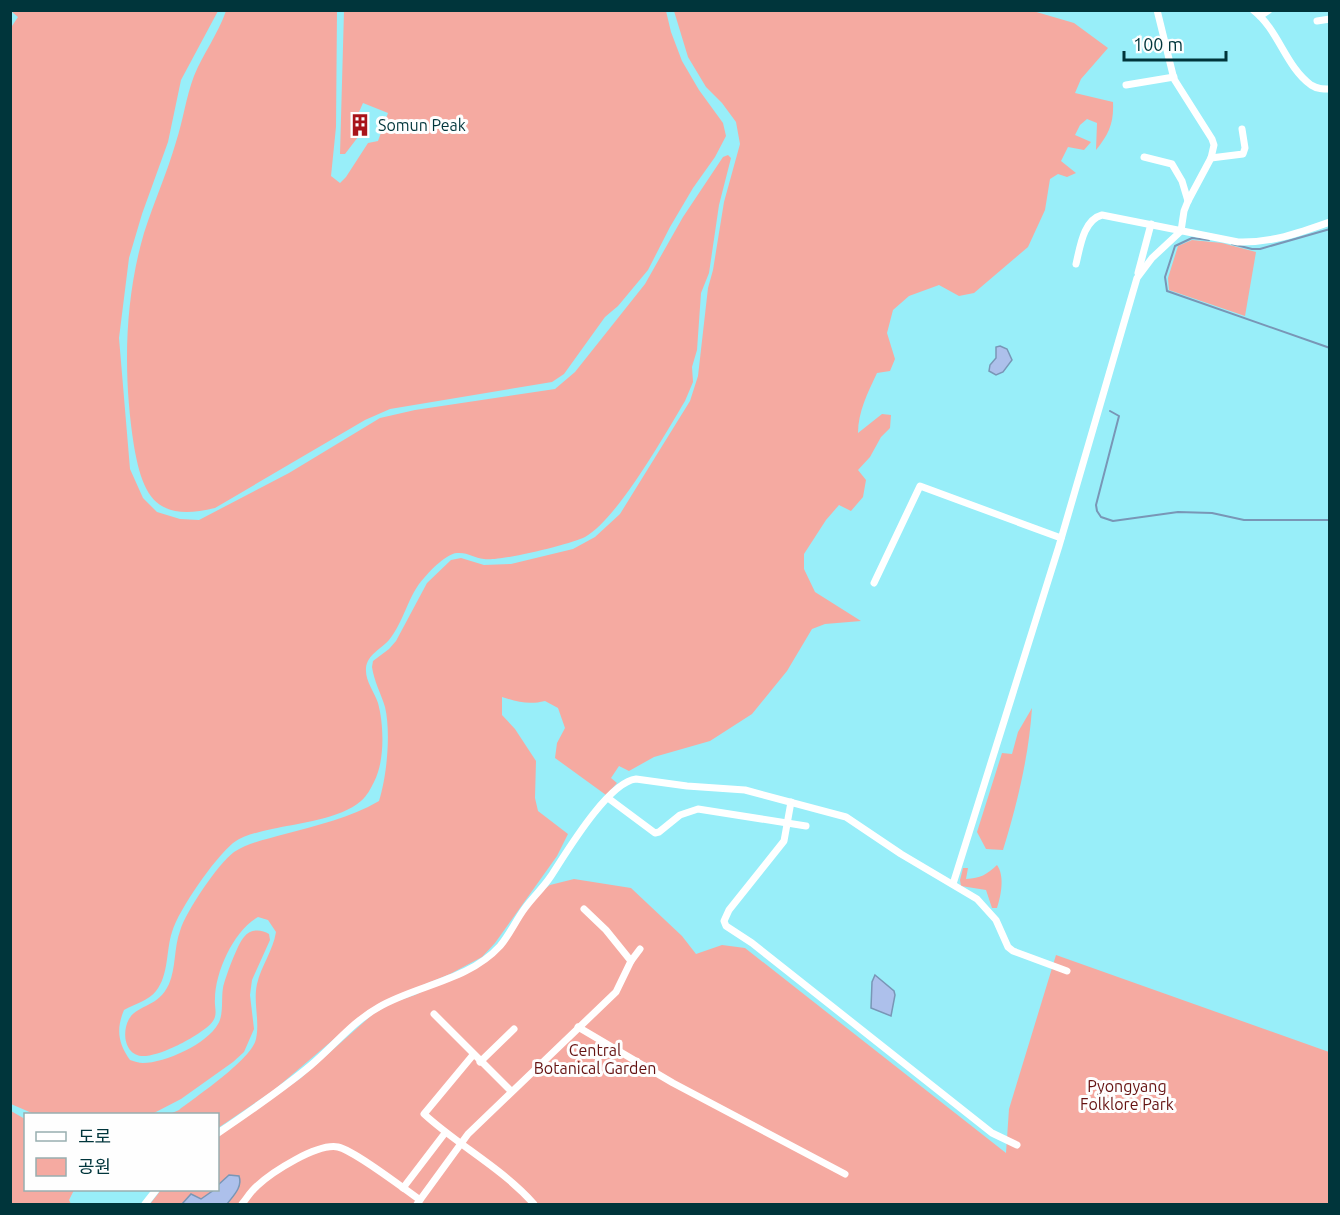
<svg xmlns="http://www.w3.org/2000/svg" width="1340" height="1215" font-family="Ubuntu,'Noto Sans KR',sans-serif">
<rect width="100%" height="100%" fill="#98eef9"/>
<g fill="#f5aaa1">
<path d="M11 11H218L181 80 168 142 142 214 129 258 119 338 130 469 143 498 157 512 180 519 199 520 289 473 380 418 415 410 555 389 575 372 645 284 683 217 723 157 728 155 731 158 719 205 709 273 701 293 697 350 692 367 693 382 685 401C664 436 618 518 585 537 572 544 498 562 484 559 474 558 468 552 457 553 446 554 431 570 424 578 408 595 404 622 389 640 382 648 367 655 366 668 365 681 374 691 378 703 384 725 385 761 374 782 371 788 367 796 361 801 340 819 299 823 272 829 259 832 244 835 233 843 214 859 179 909 172 932 166 950 169 975 156 991 149 1000 135 1004 124 1010 116 1029 118 1043 130 1060 134 1061 139 1063 143 1063 165 1063 207 1044 218 1024 224 1014 221 999 223 988 225 978 238 943 244 937 250 929 261 929 269 934L270 940 252 980 250 995 254 1029 244 1052 233 1062 181 1099 152 1114H34L11 1104 10 29 18 17Z"/>
<path d="M226 11H337L336 127 331 176 340 183 346 177 368 143 378 141 388 113 363 103 351 130 358 137 345 154H340L344 11H666L671 32 682 61 699 90 723 123 726 136 715 157 693 188 670 227 648 270 618 306 605 317 564 374 552 382 390 409 365 420 215 508C157 522 143 498 134 446 123 377 124 301 144 233 154 202 167 173 176 142 183 121 186 97 194 76 203 54 218 34 226 11Z"/>
<path d="M674 11H1033L1074 23 1108 48 1081 79 1075 93 1113 102C1114 123 1109 134 1096 150L1097 123 1087 119 1080 125 1075 135 1091 142 1084 150 1068 147 1061 161 1076 173 1067 177 1058 174 1050 179 1045 210 1028 247 974 293 959 296 939 285 909 296 893 310 887 333 895 359 890 371 877 373C868 392 858 412 858 433L882 414 891 415 890 428 881 437 870 457 858 470 866 480 863 497 851 511 839 505 826 520 804 554V569L815 592 861 621 825 624 812 629 787 671 752 714 710 741 654 757 629 771 619 766 611 778 617 783 606 795 555 758 557 743 565 728 558 708 545 701C529 705 518 702 502 697V715L515 729 536 761 535 798 538 811 568 834 557 856 495 943 482 957 450 974 396 996 367 1011 274 1090 218 1128V1114H170L179 1110C197 1096 252 1059 256 1039 260 1021 253 1002 257 984 261 966 273 951 276 932L268 920 258 917C234 930 215 972 215 999 214 1006 218 1014 213 1021 208 1029 185 1042 176 1046 168 1050 155 1055 146 1056 125 1058 121 1033 129 1019 138 1004 158 1008 169 984 176 968 174 947 180 931 186 911 218 864 234 852 249 842 268 839 285 834 318 825 350 818 379 801 387 776 391 732 385 707 381 694 374 681 372 667L373 661 389 649 396 641 427 583 451 560 461 558 484 565 511 564 573 549 595 537 620 514 690 401 698 376 708 288 713 270 724 202 740 144 736 122 722 103 706 87 688 57Z"/>
<polygon points="1192,240 1222,243 1256,252 1245,316 1169,290 1168,278 1178,246"/>
<path d="M1032 708C1029 755 1017 805 1003 850L986 849 977 832 1002 753 1012 754 1018 732Z"/>
<path d="M997 865C1005 876 1001 896 997 908H992L986 890 961 886 960 880 963 868H968L966 879C981 878 986 875 997 865Z"/>
<polygon points="574,879 631,888 682,936 696,954 722,945 745,948 1006,1153 1009,1109 1056,955 1329,1052 1329,1204 150,1204 161,1190 218,1190 218,1136 301,1078 373,1014 392,1003 415,995 482,962 543,890 550,885"/>
<polygon points="11,1111 25,1119 26,1190 74,1190 69,1200 71,1204 11,1204"/>
</g>
<g fill="#adc0eb" stroke="#7996b6" stroke-width="1.5">
<polygon points="1000,346 1007,349 1012,360 1003,372 996,375 989,371 990,365 996,358 996,347"/>
<polygon points="875,975 894,991 895,995 891,1016 871,1008 872,982"/>
<path d="M229 1175 239 1176C243 1187 233 1196 227 1204H182L191 1194 201 1199 214 1190H218V1185Z"/>
</g>
<g fill="none" stroke-linecap="round" stroke-linejoin="round">
<g stroke="#7996b6" stroke-width="2">
<polyline points="1209,240 1192,238 1175,246 1165,277 1167,291 1330,348"/>
<polyline points="1232,244 1252,249 1260,249 1330,229"/>
<polyline points="1110,411 1119,416 1096,505 1097,511 1101,517 1113,521 1178,512 1212,513 1244,520 1330,520"/>
</g>
<g stroke="#fff" stroke-width="7">
<path d="M1253 10C1279 30 1285 66 1311 85 1317 89 1323 89 1330 89"/>
<polyline points="1260,16 1269,10"/>
<polyline points="1317,21 1330,19"/>
<polyline points="1126,85 1174,77"/>
<polyline points="1144,157 1172,164 1182,181 1188,201"/>
<polyline points="1211,158 1243,154 1245,148 1242,129"/>
<path d="M1076 264C1080 248 1083 220 1102 215L1238 242C1271 243 1299 233 1330 222"/>
<polyline points="1138,273 1151,224"/>
<polyline points="874,583 920,486 1061,538"/>
<polyline points="608,798 655,833 659,832 680,815 698,809 806,826"/>
<polyline points="791,802 784,841 729,910 724,921 726,926 752,943 992,1133 1017,1145"/>
<polyline points="953,884 1059,546 1137,278 1152,258 1181,231 1184,211 1188,201 1211,158 1214,145 1212,139 1174,79 1157,10"/>
<polyline points="584,909 606,930 631,961"/>
<polyline points="434,1014 511,1091"/>
<polyline points="578,1027 673,1083 845,1174"/>
<path d="M473 1055 424 1114C459 1146 502 1168 534 1204"/>
<polyline points="480,1062 514,1029"/>
<path d="M218 1133C249 1112 281 1090 310 1066 333 1047 352 1022 379 1007 417 985 468 981 500 946 510 934 516 920 525 908 533 897 543 888 551 876 566 853 608 782 636 779L687 786 745 790 846 817 901 854 977 899 996 920 1008 947 1013 951 1067 971"/>
<polyline points="403,1188 445,1133"/>
<polyline points="145,1204 156,1190"/>
<path d="M242 1204C247 1198 251 1191 257 1186 272 1172 317 1143 338 1147 355 1151 403 1188 420 1200"/>
<polyline points="417,1204 468,1134 616,992 631,961 640,949"/>
</g>
</g>
<defs>
<g id="building-bare" transform="scale(1.8)"><path d="M-4-6H4V6H1V3H-1V6H-4ZM-2.5-4.3h1.7v1.8h-1.7ZM.8-4.3h1.7v1.8H.8ZM-2.5-1h1.7V.8h-1.7ZM.8-1h1.7V.8H.8Z" fill="#a81319" stroke="#fefefe" stroke-width="2.5" paint-order="stroke"/></g>
</defs>
<g fill-rule="evenodd">
<use href="#building-bare" x="360" y="125"/>
</g>
<g text-anchor="middle" dominant-baseline="central" stroke-width="6" stroke-linejoin="round" paint-order="stroke">
<g font-size="16" fill="#00353b" stroke="#fefefe" text-anchor="start">
<text x="378" y="125">Somun Peak</text>
</g>
<g font-size="16" fill="#651211" stroke="#fefefe">
<text x="595" y="1050">Central<tspan x="595" dy="18">Botanical Garden</tspan></text>
<text x="1127" y="1086">Pyongyang<tspan x="1127" dy="18">Folklore Park</tspan></text>
</g>
</g>
<rect width="1340" height="1215" fill="none" stroke="#00353b" stroke-width="24"/>
<rect x="24" y="1113" width="195" height="78" fill="#fefefe" stroke="#98aeb0" stroke-width="1.5"/>
<rect x="36" y="1132" width="30" height="9" fill="#ffffff" stroke="#98aeb0" stroke-width="1.5"/>
<text x="78" y="1143" font-size="18" fill="#00353b">도로</text>
<rect x="36" y="1158" width="30" height="18" fill="#f5aaa1" stroke="#98aeb0" stroke-width="1.5"/>
<text x="78" y="1173" font-size="18" fill="#00353b">공원</text>
<path d="M1124 51v9h102v-9" fill="none" stroke="#00353b" stroke-width="3"/>
<text x="1133" y="51" font-size="18" fill="#00353b" stroke="#fefefe" stroke-width="4.5" paint-order="stroke">100 m</text>
</svg>
